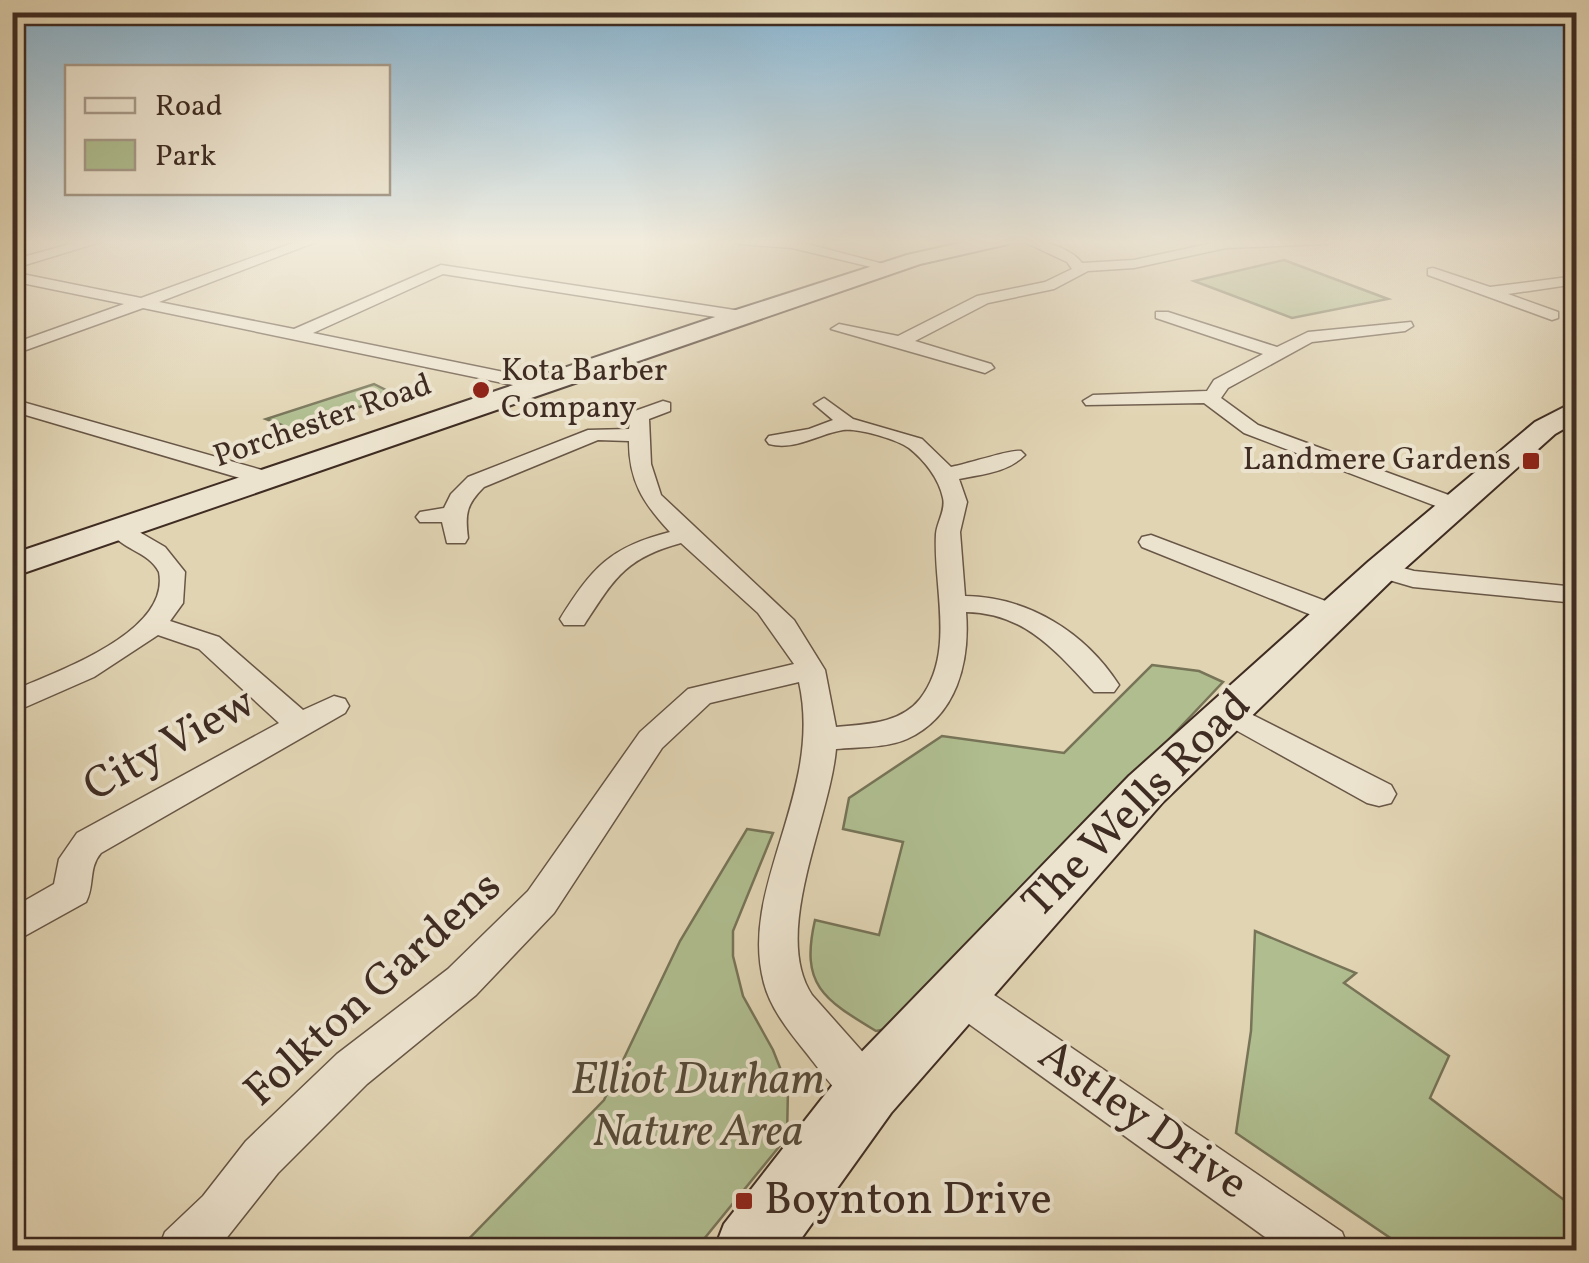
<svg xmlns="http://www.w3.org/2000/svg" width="1589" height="1263" font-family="Vollkorn,serif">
<rect width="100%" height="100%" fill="#e1d4b3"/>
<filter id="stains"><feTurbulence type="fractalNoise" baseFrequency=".002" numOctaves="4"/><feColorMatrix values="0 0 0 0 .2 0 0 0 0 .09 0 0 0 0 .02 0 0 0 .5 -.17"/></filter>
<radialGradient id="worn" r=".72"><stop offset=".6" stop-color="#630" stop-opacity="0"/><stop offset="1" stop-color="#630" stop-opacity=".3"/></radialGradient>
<g fill="#afbd8f" stroke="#777458" stroke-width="2.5">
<polygon points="1284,260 1388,299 1292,318 1194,281"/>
<polygon points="374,384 396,395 292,429 266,419"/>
<path d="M1152 665 1199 671 1223 682 897 1027 876 1031C823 999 800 985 815 920L879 935 903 842 843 829 849 798 942 736 1064 753Z"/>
<polygon points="747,829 773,833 733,931 733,956 743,996 773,1050 788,1088 787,1137 695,1250 458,1250 604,1100 680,941"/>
<polygon points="1255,931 1356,973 1344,983 1449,1056 1430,1098 1576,1209 1576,1250 1408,1250 1236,1133 1251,1031"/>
</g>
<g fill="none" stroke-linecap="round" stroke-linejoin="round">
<g stroke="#685646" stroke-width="3">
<g id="street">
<polygon points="85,240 107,240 12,269 12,260"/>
<polygon points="301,240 321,240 159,302 294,329 441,265 741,311 749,316 741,321 443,274 313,333 548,381 550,385 541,391 143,308 12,355 12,344 124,304 12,281 12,272 141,298"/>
<polygon points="732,240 792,240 895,267 888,271 792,248 739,244"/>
<path d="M1020 240C1040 240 1069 246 1082 263L1134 260 1226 240H1334L1327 244 1226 248 1134 268 1088 271 1054 289 988 303 915 341 991 364 994 368 985 373 831 329 839 324 898 336 977 296 1045 282 1072 269 1067 262Z"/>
<polygon points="1433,268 1490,287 1576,276 1576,284 1508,294 1558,312 1558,318 1552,320 1428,275 1428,269"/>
<polygon points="1156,312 1168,312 1277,347 1308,332 1411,322 1413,326 1405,331 1312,342 1228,388 1221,398 1258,425 1465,501 1469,506 1457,513 1449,511 1244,433 1204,403 1086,405 1083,401 1093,395 1207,391 1214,380 1263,354 1156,318"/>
<path d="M824 398 853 419 922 439 951 467C968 464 1011 449 1021 451L1025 455C1007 473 982 474 959 479L967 502 960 532 965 596C1028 597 1085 632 1119 685L1114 692H1094C1056 651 1025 613 966 612 970 662 957 716 907 739 887 748 858 747 836 749 830 819 771 933 812 995L884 1076 890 1091 884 1106 868 1113C842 1102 825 1077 808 1055 791 1034 771 1010 764 983 738 887 824 793 799 682L710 703 662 748 554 913 476 995 367 1084 278 1173 217 1250H158L165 1232 203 1196 246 1141 337 1054 448 969 528 891 640 732 688 689 794 664 758 613 681 543C625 558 614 579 584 625H564L560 619C592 568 610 547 670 532 643 503 629 481 629 441L598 440 484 487C466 505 465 514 468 538L465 543H447L442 522H420L416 517 420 512 444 508 451 494 468 477 588 430 629 429 632 412 663 401 670 403V411L649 419 651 464 661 495 794 620 825 670 836 727C866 724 900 724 920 699 956 653 933 587 936 534 937 522 946 510 943 498 939 478 924 460 909 448 896 439 858 428 843 430 818 434 795 451 769 444L766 440 769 436 809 429 833 420 814 404Z"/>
<polygon points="12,399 276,474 279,479 268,486 260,484 12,411"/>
<path d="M122 522 165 547 185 572 183 603 170 621 219 637 303 710 334 696 345 699 349 706 345 713 101 853C88 868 95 885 86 902L12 943V908L54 884 59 859 77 833 279 723 199 649 158 635 94 677 12 713V691C55 672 171 633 159 572 148 550 119 550 110 529Z"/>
<polygon points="1151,535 1344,608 1347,614 1344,620 1324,620 1142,547 1139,542 1142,537"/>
<polygon points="1381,562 1414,571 1576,587 1576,603 1413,587 1372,575 1368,570"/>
<polygon points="1227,702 1391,785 1396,794 1391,803 1379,806 1367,803 1216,719 1212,712 1216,705"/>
<polygon points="958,975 972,980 1342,1232 1349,1250 1283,1250 944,1006 938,993 944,980"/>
</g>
</g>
<g stroke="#3f2c22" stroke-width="4">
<g id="secondary">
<polygon points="974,240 1011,240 1008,244 920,264 12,577 12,554 733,311 907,255"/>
<polygon points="1576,401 1576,422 1555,434 1394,578 1163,802 891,1113 793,1250 714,1250 724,1224 845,1069 1129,776 1368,562 1535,422"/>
</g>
</g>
<use href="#street" fill="#ece3ce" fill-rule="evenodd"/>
<use href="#secondary" fill="#ece3ce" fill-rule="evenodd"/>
</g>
<linearGradient id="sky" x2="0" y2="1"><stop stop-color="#87b5d3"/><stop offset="0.58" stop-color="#f2ecdd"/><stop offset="1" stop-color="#f2ecdd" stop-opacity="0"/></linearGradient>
<rect width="1589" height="417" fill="url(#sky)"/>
<g fill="#8f2418" stroke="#ece3ce" stroke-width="4">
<circle cx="481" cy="390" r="10"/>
<rect x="1521" y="451" width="20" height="20" rx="5"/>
<rect x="734" y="1191" width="20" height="20" rx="5"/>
</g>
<g text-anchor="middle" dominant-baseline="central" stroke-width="8" stroke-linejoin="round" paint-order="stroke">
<g font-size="32" fill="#3f2c22" stroke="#ece3ce" text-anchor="start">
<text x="501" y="372">Kota Barber<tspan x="501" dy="37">Company</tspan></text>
<text x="1511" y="461" text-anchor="end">Landmere Gardens</text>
</g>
<g font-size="32" fill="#3f2c22" stroke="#ece3ce">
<text transform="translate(323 422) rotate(-19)">Porchester Road</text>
</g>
<g font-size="45" fill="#3f2c22" stroke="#ece3ce">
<text transform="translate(170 746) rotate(-29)">City View</text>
<text transform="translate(1138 805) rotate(-45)">The Wells Road</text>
<text transform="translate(374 990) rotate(-42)">Folkton Gardens</text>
<text transform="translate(1142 1121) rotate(35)">Astley Drive</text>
</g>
<g font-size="45" font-style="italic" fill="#554938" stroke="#ece3ce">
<text x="698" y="1081">Elliot Durham<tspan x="698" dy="52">Nature Area</tspan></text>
</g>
<g font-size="45" fill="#3f2c22" stroke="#ece3ce" text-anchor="start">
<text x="764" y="1201">Boynton Drive</text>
</g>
</g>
<rect width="1589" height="1263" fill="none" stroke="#e1d4b3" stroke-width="50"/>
<rect x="15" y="15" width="1559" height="1233" fill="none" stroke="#3f2c22" stroke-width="5"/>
<rect x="25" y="25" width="1539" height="1213" fill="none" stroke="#3f2c22" stroke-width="2.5"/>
<rect x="65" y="65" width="325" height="130" fill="#ece3ce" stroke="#a79a89" stroke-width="2.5"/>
<rect x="85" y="98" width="50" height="15" fill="#ece3ce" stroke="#a79a89" stroke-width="2.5"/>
<text x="155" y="115" font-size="30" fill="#3f2c22">Road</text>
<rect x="85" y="140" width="50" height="30" fill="#afbd8f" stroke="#a79a89" stroke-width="2.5"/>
<text x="155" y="165" font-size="30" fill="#3f2c22">Park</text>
<rect width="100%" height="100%" filter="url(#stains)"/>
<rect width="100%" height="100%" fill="url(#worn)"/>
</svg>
